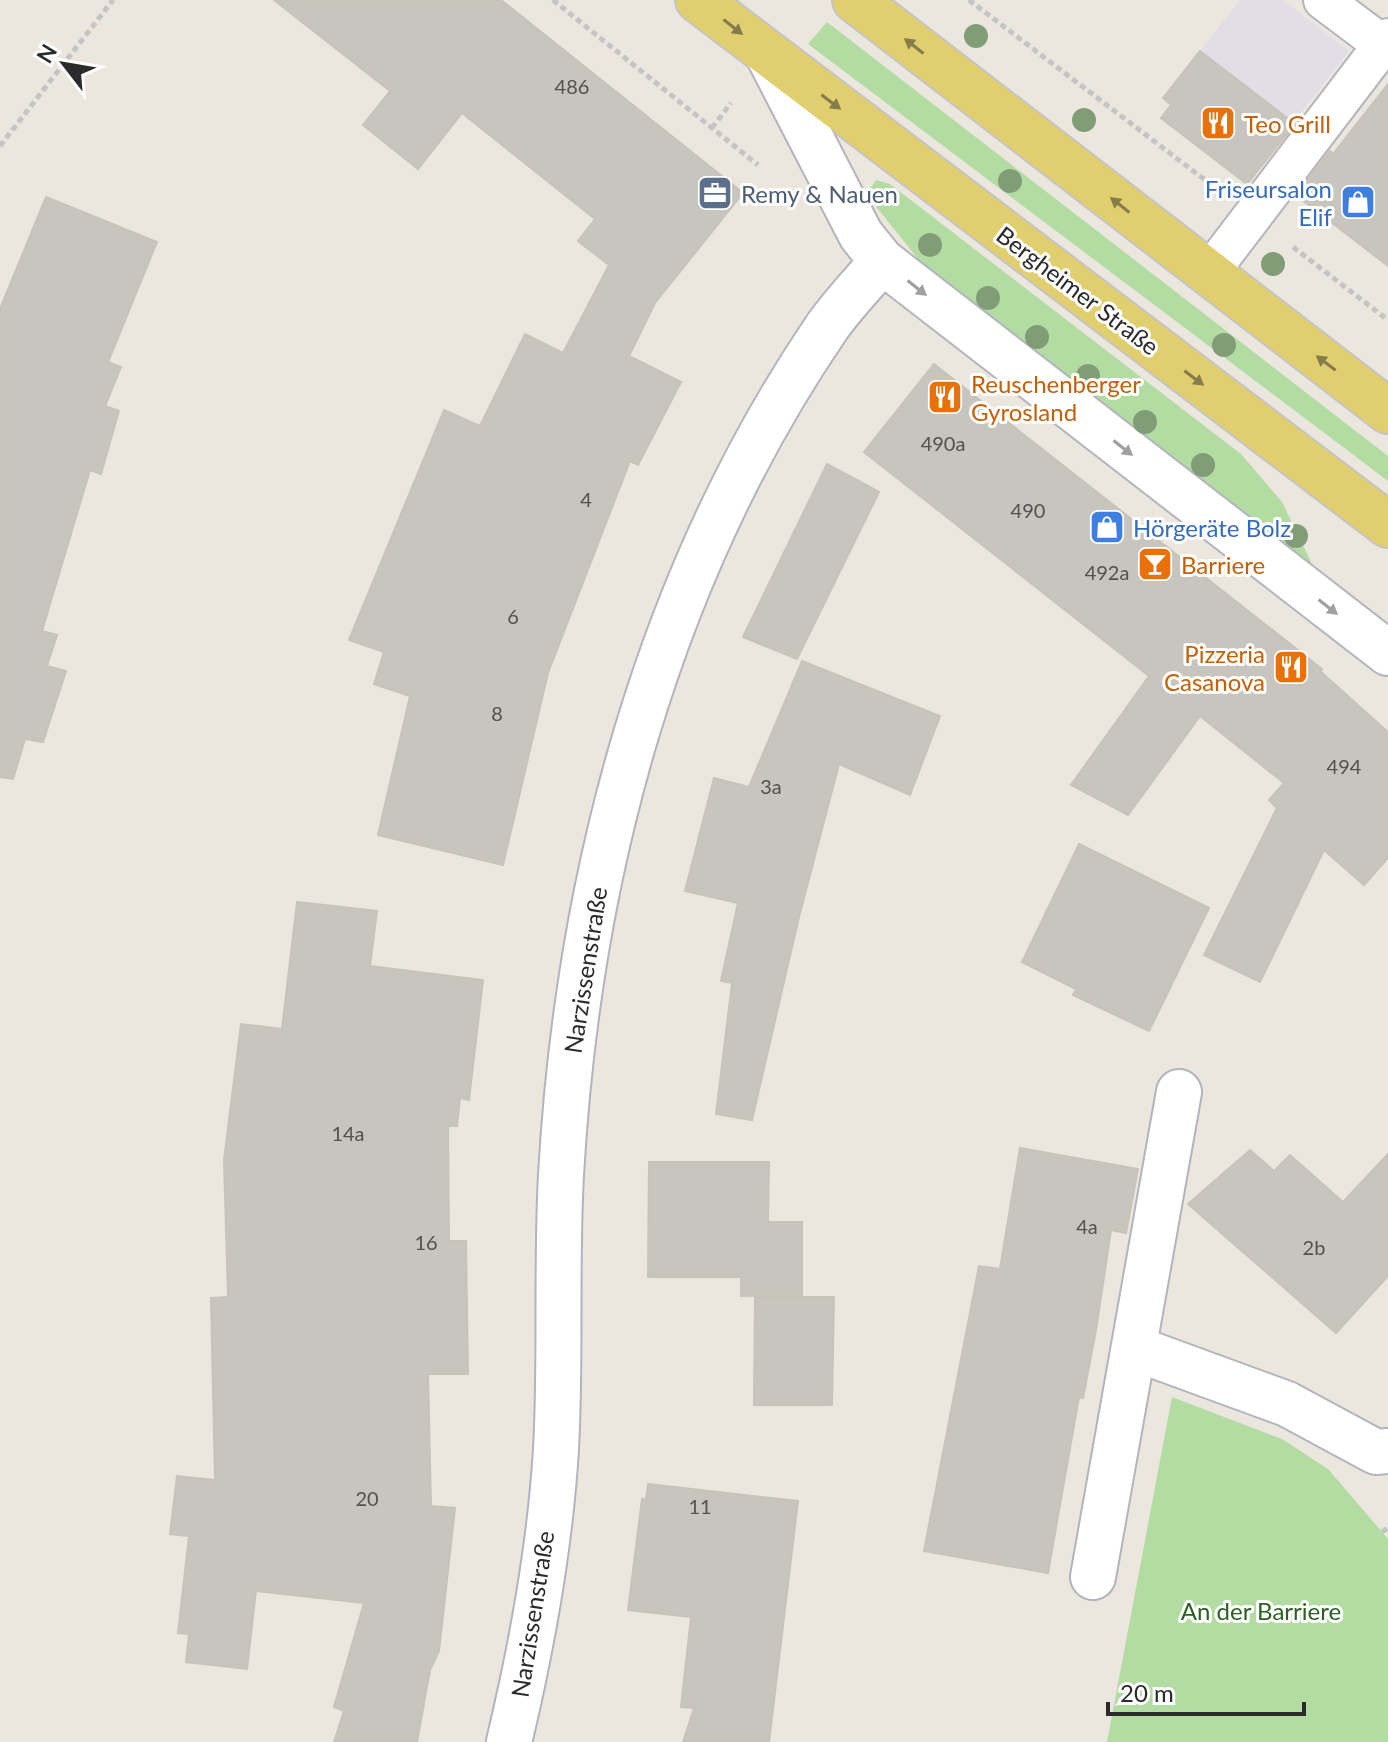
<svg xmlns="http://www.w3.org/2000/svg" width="1388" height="1742" font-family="Lato,sans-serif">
<rect width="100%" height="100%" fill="#ebe7df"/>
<polygon fill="#e1dfe5" points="1240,0 1283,0 1349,51 1293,123 1200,51"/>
<g fill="#b2dca2">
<polygon points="827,22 1388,456 1388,481 808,44"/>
<polygon points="876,180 890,184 1241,454 1282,502 1315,570 934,279 874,204 869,190"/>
<polygon points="1172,1397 1282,1439 1328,1469 1388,1539 1388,1742 1107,1742"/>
</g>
<g fill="#c7c5be" stroke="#c7c3b9" stroke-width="2">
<polygon points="274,0 501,0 743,193 655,303 629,356 681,382 638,465 630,461 548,673 503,865 378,835 410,696 374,684 384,652 349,640 444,410 480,426 525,334 563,353 609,265 578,241 595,219 462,113 418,169 363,125 390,91"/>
<polygon points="1200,51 1295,124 1247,184 1161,118 1171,105 1163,98"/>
<polygon points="1388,84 1388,266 1296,195 1330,151 1333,154"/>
<polygon points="46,197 157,242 108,362 121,367 105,406 119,411 101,474 90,470 42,631 57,635 47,666 66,671 43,742 25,739 13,779 0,777 0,309"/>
<polygon points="934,364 1322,669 1320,671 1388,732 1388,858 1364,885 1324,850 1260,982 1204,955 1277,808 1269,800 1284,783 1200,716 1128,815 1071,785 1149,676 864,452"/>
<polygon points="827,464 879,492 797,659 743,637"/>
<polygon points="802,661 940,716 910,795 839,764 799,917 752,1120 716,1114 732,983 721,981 738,903 685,891 714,778 749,787"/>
<polygon points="1079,844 1209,908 1149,1031 1073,995 1076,989 1022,962"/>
<polygon points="297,902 377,911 370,966 483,980 469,1100 460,1098 457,1126 448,1126 449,1241 466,1241 468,1374 428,1374 431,1506 455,1508 439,1651 430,1670 417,1742 334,1742 344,1711 334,1707 364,1603 256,1591 247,1669 186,1662 189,1634 178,1633 189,1536 170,1534 177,1476 215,1480 211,1298 228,1297 224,1160 241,1024 282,1029"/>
<polygon points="1020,1148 1138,1169 1126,1233 1111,1230 1096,1330 1083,1398 1079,1397 1048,1573 924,1551 979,1266 1000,1269"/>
<polygon points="1250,1150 1274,1171 1290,1155 1343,1202 1388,1154 1388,1276 1336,1333 1188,1204"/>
<polygon points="649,1162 769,1162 768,1222 802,1222 802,1295 741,1296 741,1277 648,1277"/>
<polygon points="755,1297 834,1297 832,1405 754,1405"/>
<polygon points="648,1484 798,1501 769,1742 683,1742 694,1708 681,1707 691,1617 628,1610 642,1499 646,1500"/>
</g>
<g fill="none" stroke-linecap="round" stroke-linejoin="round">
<g stroke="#b3b4bd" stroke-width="42">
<g id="lane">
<polyline points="1323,0 1383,45"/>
<polyline points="1209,273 1388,38"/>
</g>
</g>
<g stroke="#b3b4bd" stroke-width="48">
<g id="street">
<polyline points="768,55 861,235 882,261 1388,653"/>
<polyline points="1134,1348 1287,1404 1376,1452 1388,1451"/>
<polyline points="1093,1577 1179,1092"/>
<path d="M509 1742C532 1646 550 1548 556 1449 561 1358 556 1266 561 1175 578 877 657 576 827 327 843 304 864 283 882 261"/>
</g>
</g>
<g stroke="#c4c4c4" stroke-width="48">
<g id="primary">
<polyline points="698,0 1388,525"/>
<polyline points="855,0 1388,411"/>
</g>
</g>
<g stroke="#c4c4c4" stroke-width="5" stroke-dasharray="6 4" stroke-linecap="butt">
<polyline points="553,0 758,165"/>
<polyline points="969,0 1209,183"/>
<polyline points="712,128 731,103"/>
<polyline points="0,146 113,0"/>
<polyline points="1293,247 1388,320"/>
<polyline points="1382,1532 1388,1528"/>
</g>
<use href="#lane" stroke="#fff" stroke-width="38"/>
<use href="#street" stroke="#fff" stroke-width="44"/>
<use href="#primary" stroke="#e1cf6f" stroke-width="44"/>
</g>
<g fill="#819d78">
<circle cx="976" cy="36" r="12"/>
<circle cx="1084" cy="120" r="12"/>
<circle cx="1010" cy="181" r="12"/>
<circle cx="930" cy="245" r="12"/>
<circle cx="1273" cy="264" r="12"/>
<circle cx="988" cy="298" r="12"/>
<circle cx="1037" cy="337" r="12"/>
<circle cx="1224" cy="345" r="12"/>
<circle cx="1088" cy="376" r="12"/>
<circle cx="1145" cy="422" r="12"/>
<circle cx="1203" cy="465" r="12"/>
<circle cx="1296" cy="536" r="12"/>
</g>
<defs><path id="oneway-solid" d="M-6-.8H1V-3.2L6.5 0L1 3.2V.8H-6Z" transform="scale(2)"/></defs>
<g fill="#867d4d">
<use href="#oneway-solid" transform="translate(733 27) rotate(38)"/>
<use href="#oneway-solid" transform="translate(914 46) rotate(-142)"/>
<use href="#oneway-solid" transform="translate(831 102) rotate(37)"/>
<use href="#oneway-solid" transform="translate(1120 205) rotate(-142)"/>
<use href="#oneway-solid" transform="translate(1326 363) rotate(-143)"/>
<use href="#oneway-solid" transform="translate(1194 378) rotate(37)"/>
</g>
<g fill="#a0a0a0">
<use href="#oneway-solid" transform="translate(917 288) rotate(38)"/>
<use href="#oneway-solid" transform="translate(1123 448) rotate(38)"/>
<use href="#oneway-solid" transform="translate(1328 607) rotate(38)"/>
</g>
<defs>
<g id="restaurant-square" transform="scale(1.8)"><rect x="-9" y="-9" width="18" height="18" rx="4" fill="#e8710a" stroke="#fff"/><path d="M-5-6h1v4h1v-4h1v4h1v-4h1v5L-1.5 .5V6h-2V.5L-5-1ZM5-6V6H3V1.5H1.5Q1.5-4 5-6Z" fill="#fff"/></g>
<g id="office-square" transform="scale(1.8)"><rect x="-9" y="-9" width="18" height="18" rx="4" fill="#5c6f8a" stroke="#fff"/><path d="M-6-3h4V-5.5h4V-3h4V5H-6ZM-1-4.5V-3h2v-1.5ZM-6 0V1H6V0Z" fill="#fff"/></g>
<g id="shop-square" transform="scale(1.8)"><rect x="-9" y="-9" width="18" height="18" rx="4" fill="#3f7fe0" stroke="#fff"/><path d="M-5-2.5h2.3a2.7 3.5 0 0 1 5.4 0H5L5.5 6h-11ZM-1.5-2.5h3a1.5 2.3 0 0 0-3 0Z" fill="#fff"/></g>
<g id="bar-square" transform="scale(1.8)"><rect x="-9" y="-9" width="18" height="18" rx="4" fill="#e8710a" stroke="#fff"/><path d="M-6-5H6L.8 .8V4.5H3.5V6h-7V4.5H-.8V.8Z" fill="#fff"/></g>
</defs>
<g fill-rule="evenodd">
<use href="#restaurant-square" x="1218" y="123"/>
<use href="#office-square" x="715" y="193"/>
<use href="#shop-square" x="1358" y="202"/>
<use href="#restaurant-square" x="945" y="397"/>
<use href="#shop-square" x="1107" y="527"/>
<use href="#bar-square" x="1155" y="564"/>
<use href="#restaurant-square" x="1291" y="667"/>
</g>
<g text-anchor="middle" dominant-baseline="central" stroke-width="6" stroke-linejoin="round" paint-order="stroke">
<g font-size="20" fill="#525250">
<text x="572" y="86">486</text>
<text x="943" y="443">490a</text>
<text x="586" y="499">4</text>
<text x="1028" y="510">490</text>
<text x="1107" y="572">492a</text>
<text x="513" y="616">6</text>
<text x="497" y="713">8</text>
<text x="1344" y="766">494</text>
<text x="771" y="786">3a</text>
<text x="348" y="1133">14a</text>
<text x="1087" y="1226">4a</text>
<text x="426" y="1242">16</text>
<text x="1314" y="1247">2b</text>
<text x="367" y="1498">20</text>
<text x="700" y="1506">11</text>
</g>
<g font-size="24" fill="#c56008" stroke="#fff" text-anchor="start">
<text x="1244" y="123">Teo Grill</text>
<text x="971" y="383">Reuschenberger<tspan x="971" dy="28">Gyrosland</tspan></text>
<text x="1181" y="564">Barriere</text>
<text x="1265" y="653" text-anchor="end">Pizzeria<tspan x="1265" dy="28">Casanova</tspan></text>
</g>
<g font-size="24" fill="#366cbe" stroke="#fff" text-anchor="end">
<text x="1332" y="188">Friseursalon<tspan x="1332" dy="28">Elif</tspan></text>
<text x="1133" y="527" text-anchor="start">Hörgeräte Bolz</text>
</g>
<g font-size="24" fill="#4e5e75" stroke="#fff" text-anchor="start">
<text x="741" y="193">Remy &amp; Nauen</text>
</g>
<g font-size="24" fill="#2b2b2b" stroke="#fff">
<text transform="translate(1078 290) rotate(37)">Bergheimer Straße</text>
<text transform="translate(585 970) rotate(-81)">Narzissenstraße</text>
<text transform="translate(532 1614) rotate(-81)">Narzissenstraße</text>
</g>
<g font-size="24" fill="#2b6123" stroke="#fff">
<text x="1261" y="1610">An der Barriere</text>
</g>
</g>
<g transform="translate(64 64) rotate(301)" stroke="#ffffff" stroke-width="6" paint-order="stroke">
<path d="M0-6L14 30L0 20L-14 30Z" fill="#2b2b2b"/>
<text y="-12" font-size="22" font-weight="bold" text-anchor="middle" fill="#2b2b2b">N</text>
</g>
<path d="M1108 1702v12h196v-12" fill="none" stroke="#2b2b2b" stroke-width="4"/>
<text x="1120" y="1702" font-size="24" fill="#2b2b2b" stroke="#ffffff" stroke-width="6" paint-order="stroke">20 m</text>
</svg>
